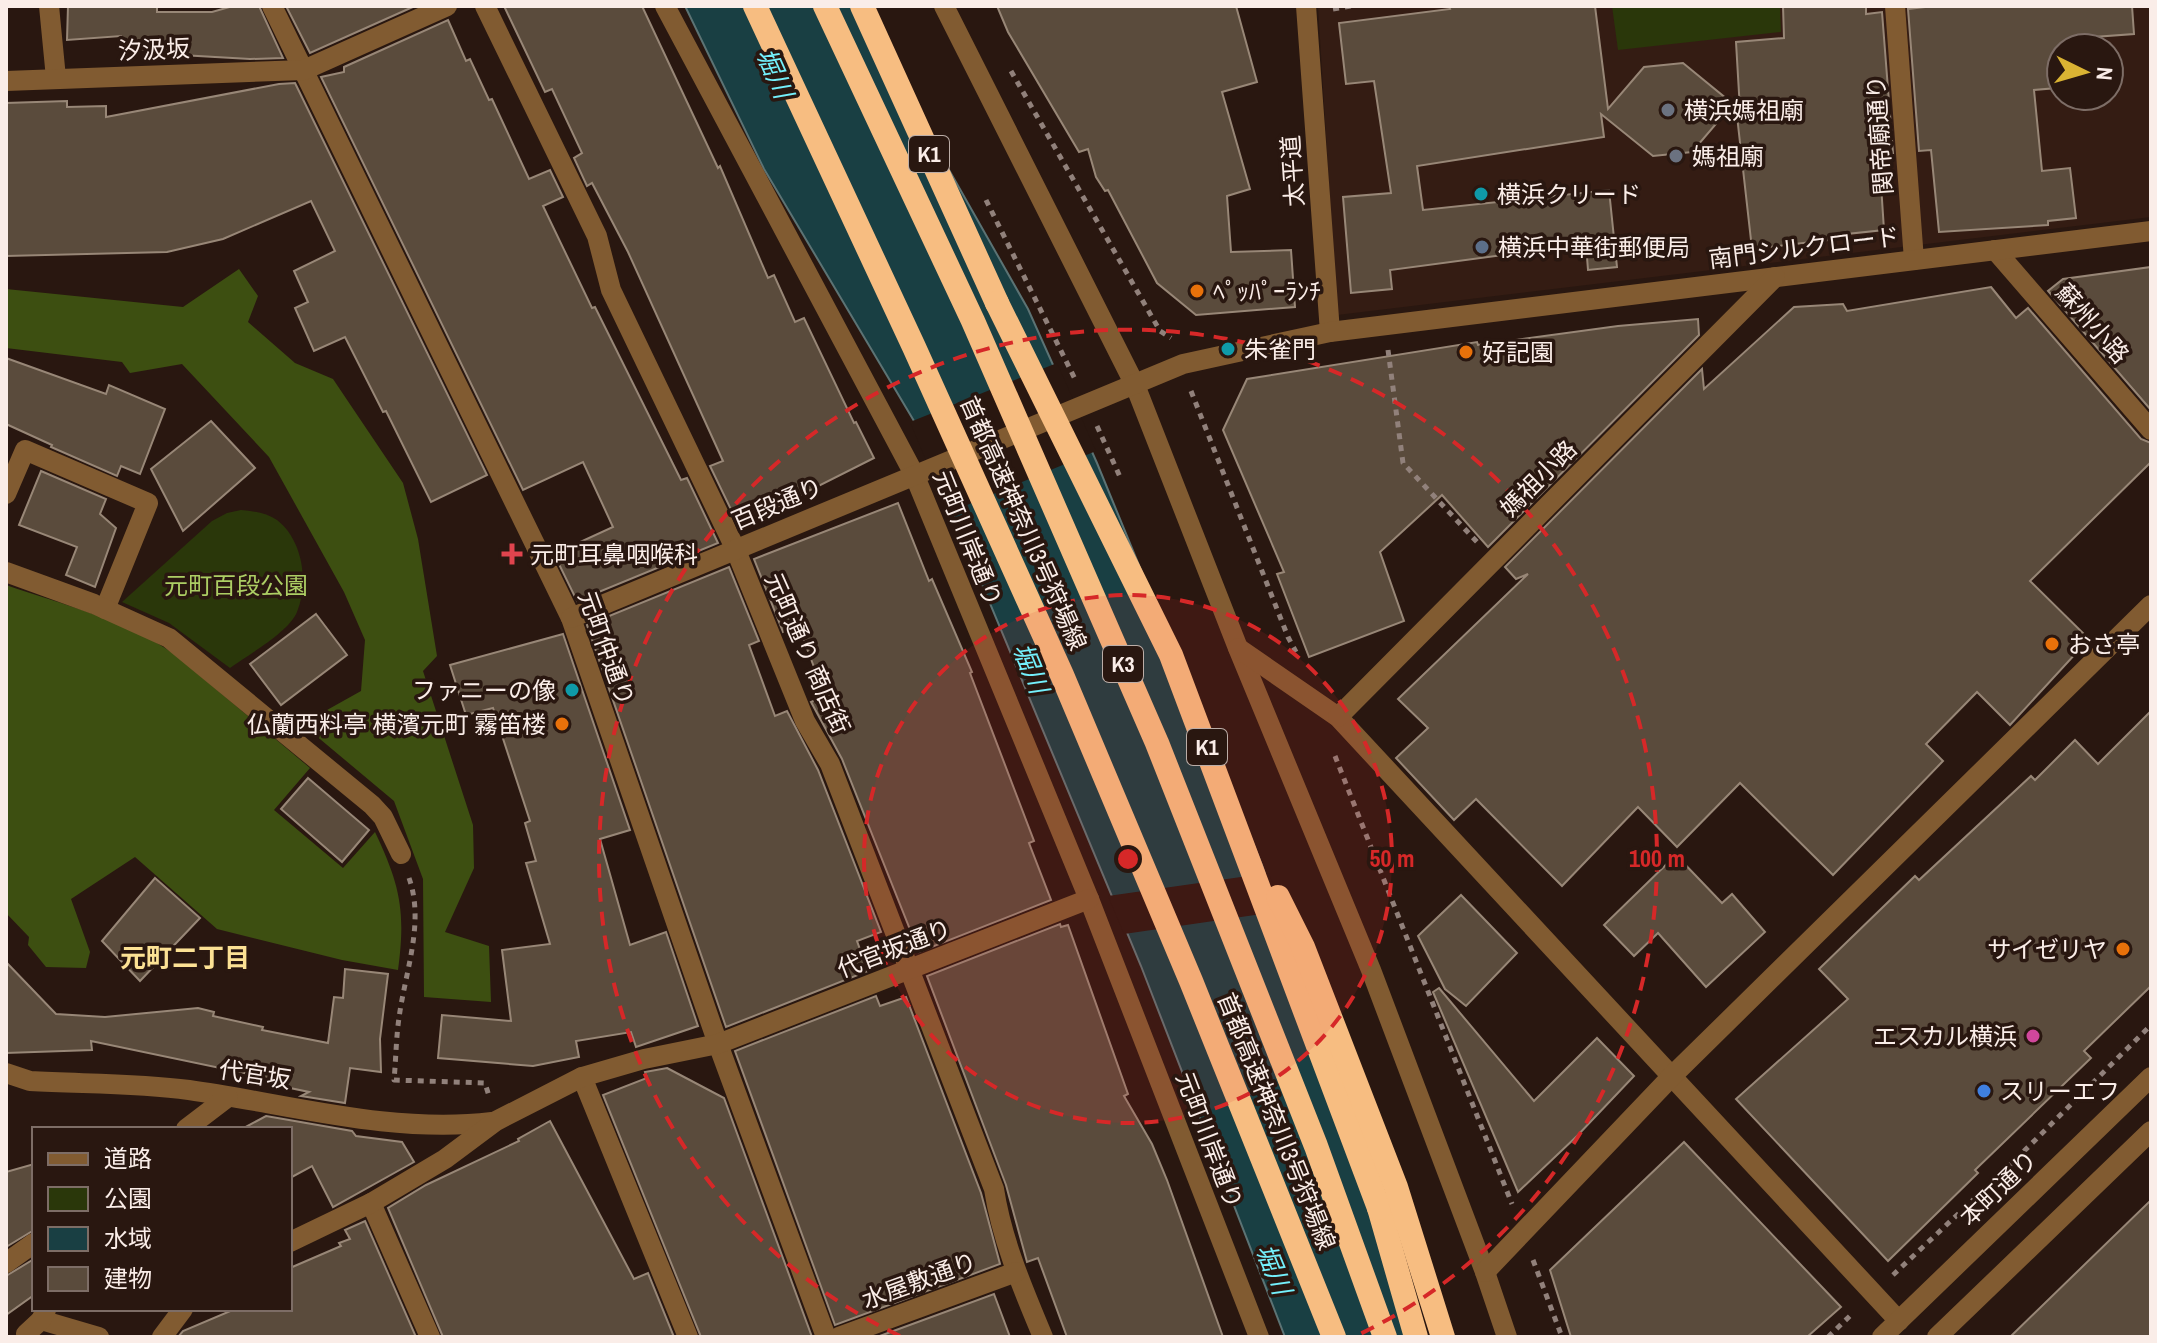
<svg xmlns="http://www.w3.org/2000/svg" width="2157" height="1343" font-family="'Archivo Narrow','Noto Sans JP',sans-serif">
<rect width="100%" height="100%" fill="#291710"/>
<path fill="#341c13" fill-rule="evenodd" d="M1318 6H2151V217L1337 315ZM2061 48H2109V96H2061Z"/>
<g fill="#2a370a">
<polygon points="1612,6 1780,6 1781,32 1618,50"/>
<path d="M241 510C253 511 267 513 277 520 303 540 309 583 297 612 289 632 248 655 230 668L169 623 122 602 212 521 227 513Z"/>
</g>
<g fill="#3d4f11">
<polygon points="239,269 258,296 248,322 295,363 333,379 403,483 418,539 437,656 423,671 473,825 474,868 445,932 489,946 491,1002 424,997 423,879 394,801 302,724 361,691 365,640 344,592 269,457 182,364 130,373 122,362 6,348 6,289 183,307"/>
<path d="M6 585C63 605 125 619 174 654L310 768 274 810 343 868 375 832C400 885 406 911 398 970L342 960 217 929 135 857 71 899 90 952 86 968 46 967 28 945 29 937 6 913Z"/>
</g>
<polygon fill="#193f43" stroke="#5c7374" stroke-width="2" points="685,6 856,6 1028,309 1097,463 1262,865 1418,1337 1285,1337 1141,966 914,421 764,169"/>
<g fill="#291710">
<polygon points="1057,363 1096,451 948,513 910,422"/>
<polygon points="1269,873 1282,911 1124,934 1108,896"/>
</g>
<g fill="#5a4b3c" stroke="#988777" stroke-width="2">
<polygon points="68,6 157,6 157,12 212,12 233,6 259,6 283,58 250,59 181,55 181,50 121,49 121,36 67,40"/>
<polygon points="286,6 415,6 310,53"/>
<polygon points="504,6 642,6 718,168 720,166 768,278 774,275 795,322 804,318 854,423 856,422 874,458 739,526 710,466 723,461 628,252 592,183 587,186 574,158 582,153 552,89 545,92"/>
<polygon points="997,6 1236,6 1257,82 1222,92 1250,189 1227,196 1231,252 1291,250 1295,307 1196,315 1157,283 1108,190 1105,191 1096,177 1088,149 1079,152 1008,32"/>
<polygon points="1449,6 1595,6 1608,109 1644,67 1683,63 1733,104 1692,152 1653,156 1601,114 1604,137 1417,166 1423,210 1609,190 1617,267 1588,270 1586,244 1390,270 1392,289 1351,293 1343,197 1391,193 1374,81 1346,84 1339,23 1450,9"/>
<polygon points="1783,6 1866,6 1866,14 1882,12 1893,153 1879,154 1884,230 1828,236 1828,240 1752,249 1736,107 1740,110 1736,42 1784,38"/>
<polygon points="1934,6 2132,6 2134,34 2094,37 2095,48 2061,48 2061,56 2055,57 2057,88 2034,90 2042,171 2070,168 2076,218 2048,221 2048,225 1939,232 1931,150 1919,151 1908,9"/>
<polygon points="448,20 466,61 470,59 489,100 492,99 529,179 550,170 563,197 543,206 592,308 595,307 681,480 687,478 718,543 577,601 554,554 613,527 583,462 523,490 321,77 344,72 344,67"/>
<polygon points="295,83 487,475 431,502 386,411 383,412 345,337 314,351 295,308 308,302 294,271 335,251 311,201 223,239 167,252 6,256 6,103 67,101 67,107 106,106 106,117 279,84"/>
<polygon points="2151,267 2151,410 2048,291 2063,279"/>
<polygon points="1991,287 2016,318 2028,308 2141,439 2151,443 2151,462 2030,581 2089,639 2010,725 1977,692 1926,744 1943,761 1833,875 1740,783 1677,847 1638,807 1562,886 1476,799 1454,820 1396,758 1428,728 1398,699 1528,574 1516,579 1505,567 1702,369 1704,389 1794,307 1843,304 1847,311"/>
<polygon points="1698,319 1699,335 1488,547 1442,495 1380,552 1404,621 1309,657 1277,574 1284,572 1223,430 1247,379 1477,342 1478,345 1618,326"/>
<polygon points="6,358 106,394 109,385 165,409 140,474 121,466 117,476 51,447 52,445 6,424"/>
<polygon points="211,421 255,468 183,531 151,469"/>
<polygon points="41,471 106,499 100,514 116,528 95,587 66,575 77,547 19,525"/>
<polygon points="898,503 929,581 932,579 972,672 970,673 1034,841 1029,843 1051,900 919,952 842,759 811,702 825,696 798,625 783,632 754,559"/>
<polygon points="729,567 759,641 749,645 775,716 787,711 818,770 881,932 857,941 868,971 726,1027 587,625"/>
<polygon points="316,614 347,655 281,705 250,664"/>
<polygon points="563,634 630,830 600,839 630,945 666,932 698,1026 636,1047 631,1032 576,1041 579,1057 533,1066 438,1058 442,1015 511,1021 502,950 550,944 526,863 536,861 525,823 530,821 493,708 466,715 450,665"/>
<polygon points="2151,711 2151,986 2084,1051 2091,1058 1975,1170 1978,1173 1888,1261 1736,1099 1848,999 1819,969 1915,876 1919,880 2031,776 2035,780 2075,740 2098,764"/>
<polygon points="308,778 369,830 342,862 281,809"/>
<polygon points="1676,855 1722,903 1732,894 1765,932 1706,987 1658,933 1634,956 1604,925"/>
<polygon points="155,878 200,918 140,981 102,941"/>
<polygon points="1461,895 1517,953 1466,1006 1445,989 1418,936"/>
<polygon points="1060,924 1061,927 1068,925 1128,1094 1124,1096 1152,1144 1167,1180 1223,1337 1067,1337 1038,1258 1027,1262 1006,1185 927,976"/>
<polygon points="6,962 56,1014 105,1017 198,1008 214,1012 213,1016 263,1027 262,1030 328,1043 334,997 343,998 345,969 388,974 380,1039 381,1072 350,1068 345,1103 301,1096 309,1092 266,1083 278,1080 91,1041 92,1050 6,1053"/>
<polygon points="1439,988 1534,1101 1597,1038 1634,1076 1577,1136 1518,1192 1433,992"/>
<polygon points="876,996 880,1006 906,997 981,1193 1000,1264 835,1325 735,1051"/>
<polygon points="667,1068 724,1098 812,1337 701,1337 603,1095 647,1078 645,1072"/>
<polygon points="266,1116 352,1131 356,1136 402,1142 414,1162 333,1207 312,1166 290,1178 290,1129 242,1129"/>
<polygon points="550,1121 634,1279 648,1273 674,1337 443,1337 388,1208 426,1185 519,1141 518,1139"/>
<polygon points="1684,1142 1841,1307 1807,1337 1571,1337 1550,1270"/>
<polygon points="34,1164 34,1230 6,1247 6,1172"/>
<polygon points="2151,1200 2151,1337 2010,1337"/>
<polygon points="365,1221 416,1337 178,1337 183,1331 235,1309 290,1309 290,1268 341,1246 339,1243 350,1239 345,1230"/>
<polygon points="34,1259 34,1295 6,1315 6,1276"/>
<polygon points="994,1294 1010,1337 877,1337"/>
</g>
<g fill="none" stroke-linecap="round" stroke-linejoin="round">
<g stroke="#91817b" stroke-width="5" stroke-dasharray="6 6" stroke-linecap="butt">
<polyline points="1333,9 1351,6"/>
<polyline points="1011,71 1160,331 1171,338"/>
<polyline points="986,200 1076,381"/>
<polyline points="1388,350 1403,463 1477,542"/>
<polyline points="1191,391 1288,637 1296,652"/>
<polyline points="1097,426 1121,479"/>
<polyline points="1335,756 1512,1204"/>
<path d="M409 878C425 923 405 972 399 1018 396 1038 396 1059 394 1080L485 1083 489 1096"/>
<polyline points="1533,1260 1562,1337"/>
<polyline points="1893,1275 2003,1172 2151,1025"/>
<polyline points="1828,1337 1853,1313"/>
</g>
<g stroke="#815b31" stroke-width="20">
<polyline points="49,6 56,78"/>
<polyline points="272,6 571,618 718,1044 826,1337"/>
<path d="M485 6 597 236 611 290 735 548 805 721 830 764 994 1189C1002 1241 1023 1289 1043 1337"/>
<polyline points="665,6 914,474 1089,899 1259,1337"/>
<polyline points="944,6 1135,385 1238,648 1371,970 1485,1272 1507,1337"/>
<polyline points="1306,6 1330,332"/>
<polyline points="1895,6 1914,260"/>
<polyline points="6,81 304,70 447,6"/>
<polyline points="1995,250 2151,430"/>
<polyline points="6,494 25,450 148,503 105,609"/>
<polyline points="6,572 94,604 169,638 372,805 383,817 401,854"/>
<polyline points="571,618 1183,364 1330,332 2151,231"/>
<polyline points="1238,648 1338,717 1899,1321"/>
<polyline points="1338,717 1775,277"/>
<path d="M6 1073 30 1081C82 1084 136 1083 189 1090 289 1104 390 1134 492 1122"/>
<polyline points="582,1077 688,1337"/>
<polyline points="186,1129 228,1097"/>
<polyline points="371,1203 430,1337"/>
<polyline points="290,1242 371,1203 445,1159 496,1121 582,1077 644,1059 718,1044 1089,899"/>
<polyline points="6,1263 34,1243"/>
<polyline points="1485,1272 1672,1076 2151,605"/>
<polyline points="41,1320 99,1337"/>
<polyline points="28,1337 26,1334 41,1320 46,1310"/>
<polyline points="162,1337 183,1309"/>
<polyline points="839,1337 1016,1272"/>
<polyline points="1882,1337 2151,1077"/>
<polyline points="1937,1337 2151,1131"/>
</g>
<g stroke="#f7bd81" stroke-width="24">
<polyline points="862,6 997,303"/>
<polyline points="1379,1208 1416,1337"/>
</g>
<g stroke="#f7bd81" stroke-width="24">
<polyline points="755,6 914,347 1062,675 1191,981 1334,1337"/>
<polyline points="825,6 973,321 1157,743 1316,1146 1385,1337"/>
<polyline points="997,303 1171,655 1379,1208"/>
<polyline points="1278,897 1303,947 1396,1187 1443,1337"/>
</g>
</g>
<circle cx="1128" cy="859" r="264" fill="#d62828" fill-opacity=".12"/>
<g fill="none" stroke="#d62828" stroke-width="4" stroke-dasharray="14 10">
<circle cx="1128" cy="859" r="264"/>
<path d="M900 1336A529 529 0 1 1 1356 1336"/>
</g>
<g fill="#6b7280" stroke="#291710" stroke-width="3">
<circle cx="1668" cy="110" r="8"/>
<circle cx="1676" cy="156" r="8"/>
</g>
<g fill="#0f9aa8" stroke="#291710" stroke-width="3">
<circle cx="1481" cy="194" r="8"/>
<circle cx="1228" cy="349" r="8"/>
<circle cx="572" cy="690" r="8"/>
</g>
<circle fill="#5c6f8a" stroke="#291710" stroke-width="3" cx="1482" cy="247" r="8"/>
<g fill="#e8710a" stroke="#291710" stroke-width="3">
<circle cx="1197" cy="291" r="8"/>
<circle cx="1466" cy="352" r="8"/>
<circle cx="2052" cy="644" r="8"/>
<circle cx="562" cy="724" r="8"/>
<circle cx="2123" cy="949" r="8"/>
</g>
<path fill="#e0444e" stroke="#291710" stroke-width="3" d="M508 542h8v8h8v8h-8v8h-8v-8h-8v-8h8z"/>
<circle fill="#d1479c" stroke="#291710" stroke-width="3" cx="2033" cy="1036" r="8"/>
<circle fill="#3f7fe0" stroke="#291710" stroke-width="3" cx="1984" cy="1091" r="8"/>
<g text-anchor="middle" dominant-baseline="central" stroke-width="7" stroke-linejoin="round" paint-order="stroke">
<g fill="#291710" stroke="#bbada7" stroke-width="2">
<rect x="909" y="136" width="40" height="36" rx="6"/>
<rect x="1103" y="646" width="40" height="36" rx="6"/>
<rect x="1187" y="729" width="40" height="36" rx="6"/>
</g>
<g font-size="22" font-weight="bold" fill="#faede8">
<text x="929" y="154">K1</text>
<text x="1123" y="664">K3</text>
<text x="1207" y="747">K1</text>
</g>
<g font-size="24" fill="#faede8" stroke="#291710">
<text transform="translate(154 49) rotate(-2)">汐汲坂</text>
<text transform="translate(1879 135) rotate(-94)">関帝廟通り</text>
<text transform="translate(1292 171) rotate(-94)">太平道</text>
<text transform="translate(1804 247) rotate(-7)">南門シルクロード</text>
<text transform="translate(2093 323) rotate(49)">蘇州小路</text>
<text transform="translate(1538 478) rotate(-45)">媽祖小路</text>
<text transform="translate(777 503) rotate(-23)">百段通り</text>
<text transform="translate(1024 523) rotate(66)">首都高速神奈川3号狩場線</text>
<text transform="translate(968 538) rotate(68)">元町川岸通り</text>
<text transform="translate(607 648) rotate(70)">元町仲通り</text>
<text transform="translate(808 653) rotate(66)">元町通り 商店街</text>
<text transform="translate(894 948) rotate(-21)">代官坂通り</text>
<text transform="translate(255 1074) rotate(9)">代官坂</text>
<text transform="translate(1277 1121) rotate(68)">首都高速神奈川3号狩場線</text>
<text transform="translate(1210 1140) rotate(69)">元町川岸通り</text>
<text transform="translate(1998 1188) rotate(-44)">本町通り</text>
<text transform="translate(919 1280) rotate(-20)">水屋敷通り</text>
</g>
<g font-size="24" fill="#faede8" stroke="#291710" text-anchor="start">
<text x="1684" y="110">横浜媽祖廟</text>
<text x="1692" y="156">媽祖廟</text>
<text x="1497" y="194">横浜クリード</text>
<text x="1498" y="247">横浜中華街郵便局</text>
<text x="1213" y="291">ﾍﾟｯﾊﾟｰﾗﾝﾁ</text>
<text x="1244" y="349">朱雀門</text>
<text x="1482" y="352">好記園</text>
<text x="530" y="554">元町耳鼻咽喉科</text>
<text x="2068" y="644">おさ亭</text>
<text x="556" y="690" text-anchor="end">ファニーの像</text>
<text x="546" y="724" text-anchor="end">仏蘭西料亭 横濱元町 霧笛楼</text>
<text x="2107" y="949" text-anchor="end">サイゼリヤ</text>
<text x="2017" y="1036" text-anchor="end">エスカル横浜</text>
<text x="2000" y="1091">スリーエフ</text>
</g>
<g font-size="24" fill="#acce64" stroke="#291710">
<text x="236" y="585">元町百段公園</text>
</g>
<g font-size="26" font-style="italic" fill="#74f0fc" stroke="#291710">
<text transform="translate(775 73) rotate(66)">堀川</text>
<text transform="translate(1031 668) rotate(68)">堀川</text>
<text transform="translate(1274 1269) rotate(68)">堀川</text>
</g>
<g font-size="26" font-weight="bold" fill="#fce194" stroke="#291710">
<text x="185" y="957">元町二丁目</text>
</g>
</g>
<circle cx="1128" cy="859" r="12" fill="#d62828" stroke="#291710" stroke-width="4"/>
<g font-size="24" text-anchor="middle" font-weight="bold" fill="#d62828" stroke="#291710" stroke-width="7" stroke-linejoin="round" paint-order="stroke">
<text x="1392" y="867">50 m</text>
<text x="1657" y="867">100 m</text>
</g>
<rect width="2157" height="1343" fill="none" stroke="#faede8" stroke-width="16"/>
<rect x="32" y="1127" width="260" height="184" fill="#291710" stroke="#7d6d66" stroke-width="2"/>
<rect x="48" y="1153" width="40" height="12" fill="#815b31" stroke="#7d6d66" stroke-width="2"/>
<text x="104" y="1167" font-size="24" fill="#faede8">道路</text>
<rect x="48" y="1187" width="40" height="24" fill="#2a370a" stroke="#7d6d66" stroke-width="2"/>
<text x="104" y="1207" font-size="24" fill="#faede8">公園</text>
<rect x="48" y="1227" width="40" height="24" fill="#193f43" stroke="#7d6d66" stroke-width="2"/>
<text x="104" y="1247" font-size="24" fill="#faede8">水域</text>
<rect x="48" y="1267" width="40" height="24" fill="#5a4b3c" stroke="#7d6d66" stroke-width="2"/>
<text x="104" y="1287" font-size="24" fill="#faede8">建物</text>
<g transform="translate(2085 72) rotate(95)"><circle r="38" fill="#291710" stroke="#7d6d66" stroke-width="2"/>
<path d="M0-6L14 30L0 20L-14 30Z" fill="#dab333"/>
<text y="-12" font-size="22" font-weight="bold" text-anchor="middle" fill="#faede8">N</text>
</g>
</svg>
